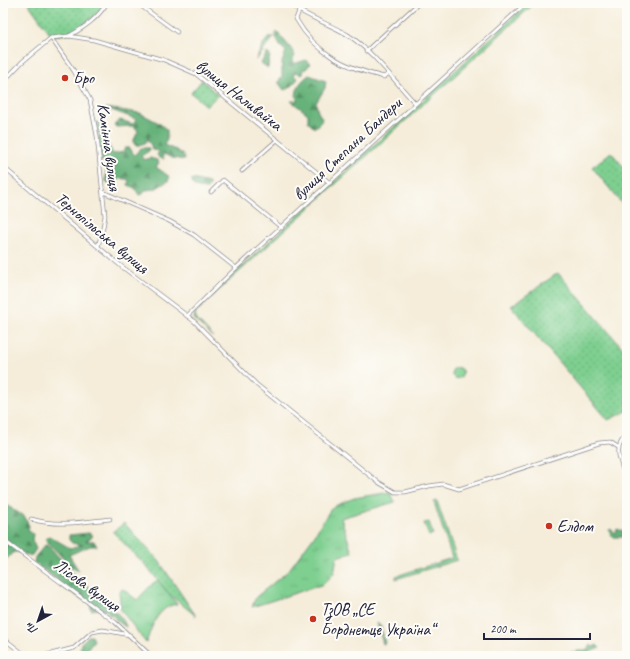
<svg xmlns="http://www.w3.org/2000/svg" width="630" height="659" font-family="Caveat,sans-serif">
<defs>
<pattern id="grass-tufts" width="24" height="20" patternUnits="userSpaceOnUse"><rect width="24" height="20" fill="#7ecf90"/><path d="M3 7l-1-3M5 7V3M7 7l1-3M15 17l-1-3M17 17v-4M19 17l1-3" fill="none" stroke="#6db17d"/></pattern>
<pattern id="forest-firs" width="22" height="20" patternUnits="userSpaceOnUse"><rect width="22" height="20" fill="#66b27a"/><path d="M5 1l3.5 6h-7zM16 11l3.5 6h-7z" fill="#549065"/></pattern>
<pattern id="garden-dots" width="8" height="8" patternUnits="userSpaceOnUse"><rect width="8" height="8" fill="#7ecf90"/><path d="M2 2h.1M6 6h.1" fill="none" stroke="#6db17d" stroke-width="1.8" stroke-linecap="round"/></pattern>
</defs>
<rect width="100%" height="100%" fill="#fdfcf7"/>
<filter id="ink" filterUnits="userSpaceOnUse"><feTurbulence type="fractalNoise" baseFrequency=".025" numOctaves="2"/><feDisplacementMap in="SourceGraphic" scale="8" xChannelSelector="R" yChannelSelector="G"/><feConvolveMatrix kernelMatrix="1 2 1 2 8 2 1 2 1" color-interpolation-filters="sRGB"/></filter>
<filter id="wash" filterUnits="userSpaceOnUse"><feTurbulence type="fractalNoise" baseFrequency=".012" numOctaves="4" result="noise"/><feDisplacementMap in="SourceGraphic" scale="16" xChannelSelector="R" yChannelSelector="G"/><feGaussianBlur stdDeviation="0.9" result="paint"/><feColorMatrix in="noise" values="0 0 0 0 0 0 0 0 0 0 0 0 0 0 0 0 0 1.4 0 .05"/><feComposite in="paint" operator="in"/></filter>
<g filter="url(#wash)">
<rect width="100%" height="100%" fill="#f5edda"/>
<g fill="url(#grass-tufts)" stroke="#507866">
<polygon points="529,3 535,3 207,301 195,314 197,320 213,337 194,319 195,312 228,279"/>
<circle cx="457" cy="373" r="5.5"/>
<polygon points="390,492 395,502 341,518 352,552 337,557 334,573 324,584 252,607 256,597 288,571 314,536 330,510 337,505 354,498"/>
<polygon points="437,501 457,560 396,579 396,576 452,558 434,502"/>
<polygon points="429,522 433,534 429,536 424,523"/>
<path d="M158 580 177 604C157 607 152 627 146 643L121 610 119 592 123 589 137 600 153 583Z"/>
</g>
<g fill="url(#forest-firs)" stroke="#446a5a">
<polygon points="277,32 294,52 293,64 306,60 310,64 306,69 302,70 303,73 301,75 296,72 293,74 298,79 289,88 284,90 278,82 282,77 282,62 286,51 280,46 275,35"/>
<polygon points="269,37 274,37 256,60 263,44"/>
<polygon points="267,53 270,55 268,68 261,63"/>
<path d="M309 75 326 81 325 88 316 103 318 112 322 118 321 122 314 128 308 122V114L291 101H297C294 90 300 81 309 75Z"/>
<polygon points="106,108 140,113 159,123 167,130 167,140 164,145 176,150 184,156 185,160 172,158 162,153 164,159 159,158 157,154 160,151 152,150 151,145 148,141 148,137 145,143 136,146 133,142 138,131 134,126 116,127 114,125 120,120 133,124 136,119"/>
<path d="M100 122 103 123V133L113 154 123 152 125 148H130L134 155 141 148H149V151L141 156 144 160 150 158 157 160 159 163 156 167 170 177 168 181 155 189 145 190 143 194 139 195 135 188 128 185 129 180 121 178 116 181 117 190 115 193 112 192 110 185 106 181V169C98 160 101 136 97 123Z"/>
<path d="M192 179 209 183V186L207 189C200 189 191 188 192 179Z"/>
<polygon points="3,503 25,517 29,526 28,530 33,534 32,540 36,549 32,555 28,556 21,552 14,552 3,563"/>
<polygon points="610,529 616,533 617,529 625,532 627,529 627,537 613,537 609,531"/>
<polygon points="89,533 93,536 86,541 94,541 97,546 90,546 69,555 79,571 72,568 45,539 49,536 70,548 83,545 72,543 69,540 69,535"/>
<path d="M45 545 50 547 76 577 98 593 110 610C117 610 125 621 126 627L116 620 114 616 108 614 109 612C103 608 98 609 91 610L90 602 82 599 61 586 55 578 34 563 35 557Z"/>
<polygon points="377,623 381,626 385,643 383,644"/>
<polygon points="88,636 92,636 94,640 86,651 80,648 81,643"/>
<polygon points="591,645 593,647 597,645 600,648 580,656 572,656 571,652 575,654 577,651 586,651"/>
</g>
<g fill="url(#garden-dots)" stroke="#507866">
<path d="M28 3H106C92 20 73 40 50 34Z"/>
<polygon points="202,80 218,95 207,106 191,93"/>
<polygon points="611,152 627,171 627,210 592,167"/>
<polygon points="558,273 627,353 627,411 608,420 511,306"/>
<polygon points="124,523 159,561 196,616 169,594 148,568 113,532"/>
</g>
</g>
<g filter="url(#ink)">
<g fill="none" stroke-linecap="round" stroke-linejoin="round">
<g stroke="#8c888a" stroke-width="4.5">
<g id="minor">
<polyline points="137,3 177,32"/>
<path d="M288 3C306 17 328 23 348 35 373 51 395 82 415 103"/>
<path d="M299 11 296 19C316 54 346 68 384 77L388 74"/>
<path d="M69 36C85 27 97 19 107 3"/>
<polyline points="51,38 74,71 90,100 97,136 105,216 102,233 98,246"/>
<polyline points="366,51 419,3"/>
<polyline points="3,82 22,62 51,38 69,36 94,40 164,60 196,74 330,183"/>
<polyline points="3,167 121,266 194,321 257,385 378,482 395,492 405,492 429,486 443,484 459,489 599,443 610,442 618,447"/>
<polyline points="242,171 277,140"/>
<polyline points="103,192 169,221 194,235 236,268"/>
<polyline points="211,192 223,180 282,228"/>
<polyline points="187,316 236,268 526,3"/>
<path d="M627 435C611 449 622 464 627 481"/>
<path d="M31 519C57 527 83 522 110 519"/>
<polyline points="3,540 115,622 151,656"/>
<polyline points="3,638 26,656"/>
<polyline points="43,656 74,648 92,632 103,630 130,635"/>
</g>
</g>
<use href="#minor" stroke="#fff" stroke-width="3"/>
</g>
</g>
<g fill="#c8321e" stroke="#fdfcf7" stroke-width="1.5">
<circle cx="65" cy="78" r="4"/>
<circle cx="549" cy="526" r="4"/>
<circle cx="313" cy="619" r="4"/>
</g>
<g text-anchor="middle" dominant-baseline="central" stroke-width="4" stroke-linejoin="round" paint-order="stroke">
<g font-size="17" fill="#22223b" stroke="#fdfcf7" text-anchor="start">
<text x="73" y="78">Бро</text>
<text x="557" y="526">Елдом</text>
<text x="321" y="609">ТзОВ „СЕ<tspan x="321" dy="20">Борднетце Україна“</tspan></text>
</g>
<g font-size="17" fill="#22223b" stroke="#fdfcf7">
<text transform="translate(239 95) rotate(38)">вулиця Наливайка</text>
<text transform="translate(109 147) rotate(82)">Камінна вулиця</text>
<text transform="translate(347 149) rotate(-43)">вулиця Степана Бандери</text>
<text transform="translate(102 233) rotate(40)">Тернопільська вулиця</text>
<text transform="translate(87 585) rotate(36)">Лісова вулиця</text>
</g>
</g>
<rect width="630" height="659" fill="none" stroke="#fdfcf7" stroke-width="16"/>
<g transform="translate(38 621) rotate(220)" stroke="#fdfcf7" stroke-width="3" paint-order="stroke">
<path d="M0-3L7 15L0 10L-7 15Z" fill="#22223b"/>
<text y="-6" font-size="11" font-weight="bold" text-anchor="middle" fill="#22223b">Пн</text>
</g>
<path d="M484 633v6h106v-6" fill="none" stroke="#22223b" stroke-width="2"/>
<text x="490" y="633" font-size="12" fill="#22223b" stroke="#fdfcf7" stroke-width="3" paint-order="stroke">200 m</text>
</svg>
